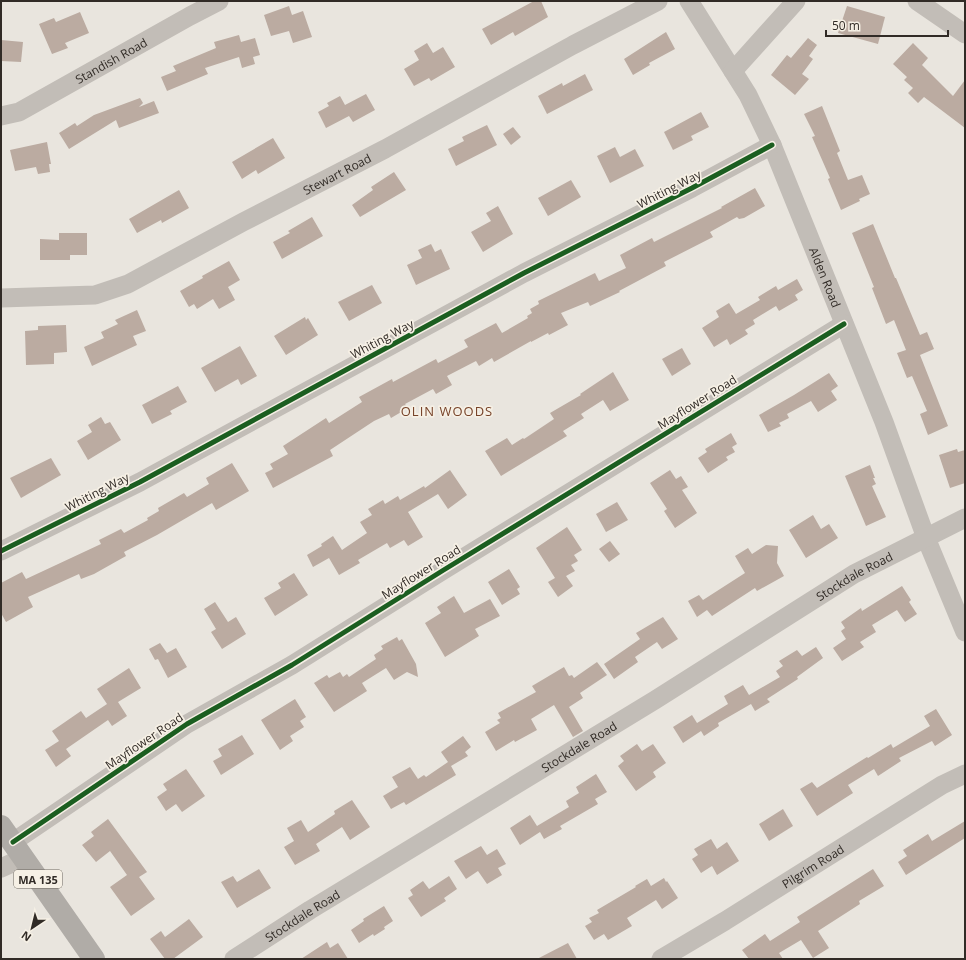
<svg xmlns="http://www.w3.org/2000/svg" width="966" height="960" font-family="'Open Sans',sans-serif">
<rect width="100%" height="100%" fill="#e9e5de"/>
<g fill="#bbaba1">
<polygon points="534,1 541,1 548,17 515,36 513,32 491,45 482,29"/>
<polygon points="289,6 292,15 303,11 312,37 293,43 289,31 271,36 264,15"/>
<polygon points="847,6 885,17 878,44 838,33"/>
<polygon points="80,12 89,33 65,43 68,48 52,54 39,24 54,18 56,22"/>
<polygon points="666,32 675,49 649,63 650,65 633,75 624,59"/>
<polygon points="239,35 241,42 255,38 260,55 253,57 255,64 242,68 239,57 205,68 208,74 167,91 161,77 176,71 173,66 216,48 214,42"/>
<polygon points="808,38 817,45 809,56 813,59 802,74 809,79 795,95 771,75 787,55 791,58"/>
<polygon points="1,40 23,42 21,62 1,61"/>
<polygon points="427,43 433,53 443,47 455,67 431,81 429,78 414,86 404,69 419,60 414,51"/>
<polygon points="913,43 928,58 922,65 953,96 965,80 965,128 924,97 918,103 908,93 913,88 904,80 907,77 893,64"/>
<polygon points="585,74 593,90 547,114 538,96 562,83 563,86"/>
<polygon points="366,94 375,110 353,122 349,116 326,128 318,112 329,106 327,103 340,96 345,105"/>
<polygon points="140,98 143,103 139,107 154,101 159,113 119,128 116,120 69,149 59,133 75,123 77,126 94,115"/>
<polygon points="822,106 840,151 837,153 848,180 862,175 870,194 859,199 860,201 841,210 828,179 830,178 812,137 815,136 804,114"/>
<polygon points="701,112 709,127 691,136 693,140 673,150 664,132"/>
<polygon points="487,125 497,145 456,166 448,149 464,141 462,137"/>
<polygon points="513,127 521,137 511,145 503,134"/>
<polygon points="273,138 285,158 258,174 256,170 242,179 232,162"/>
<polygon points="47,142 51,164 49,164 50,172 38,174 36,167 15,171 10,150"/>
<polygon points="615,147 620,157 635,149 644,166 610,183 597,156"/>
<polygon points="394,172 406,190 360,217 352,205 373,190 371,187"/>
<polygon points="571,180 581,197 548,216 538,198"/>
<polygon points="755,188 765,206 744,218 739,219 737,217 710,232 713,237 664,262 666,266 619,291 620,292 590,306 588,302 561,313 568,325 549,335 548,333 531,342 531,341 494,362 492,358 479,366 476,361 447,376 452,385 436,394 433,389 405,404 408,408 391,418 389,414 374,421 330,450 333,456 273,488 265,473 273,469 270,464 288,454 283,446 326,418 329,423 362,402 359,397 392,379 393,382 436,359 438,363 468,347 464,340 496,323 502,333 528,318 527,316 532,313 530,309 539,304 538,301 595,273 599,281 626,268 620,255 652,238 654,242 722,208 721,207"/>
<polygon points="179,190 189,208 162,223 161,220 137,233 129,219"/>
<polygon points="498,206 513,234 483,252 471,232 491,221 486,213"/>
<polygon points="312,217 323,236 282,259 273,242 290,233 288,231"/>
<polygon points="873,224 895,278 896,278 920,335 927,332 934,349 920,355 948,426 928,435 920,414 927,411 912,376 907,378 897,353 906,350 894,320 886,324 872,288 874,287 852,233"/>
<polygon points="59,233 87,233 87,255 70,255 70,260 40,260 40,239 59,240"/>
<polygon points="431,244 435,252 441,249 450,269 416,285 407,265 422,258 418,250"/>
<polygon points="229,261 240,280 228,287 235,300 219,309 213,299 197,309 194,304 189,307 180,291 203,278 202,276"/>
<polygon points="797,279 803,290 795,295 798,300 779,311 776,306 753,320 755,324 745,330 748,334 730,345 727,339 714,347 702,328 719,317 716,311 729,303 736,314 760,300 758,297 776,286 778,290"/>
<polygon points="372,285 382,303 349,321 338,302"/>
<polygon points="137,310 146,331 133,336 137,345 92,366 84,347 104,338 101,332 118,324 115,320"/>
<polygon points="305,317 306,320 308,318 318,335 286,355 274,336"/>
<polygon points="66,325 67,352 54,353 54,364 26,365 25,331 38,330 38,326"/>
<polygon points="240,346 257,376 241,385 238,379 215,392 201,368"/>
<polygon points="682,348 691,364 672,376 662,359"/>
<polygon points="613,372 629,400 610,411 603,400 581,414 584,418 563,431 567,436 501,476 485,451 507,438 512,445 523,438 524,439 554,419 550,413 581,395 580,394"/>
<polygon points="829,373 838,386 831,391 837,400 818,412 811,401 787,414 789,418 779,423 781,426 768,432 759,415 794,395"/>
<polygon points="178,386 187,402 170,411 172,414 152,424 142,405"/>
<polygon points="101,417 105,424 110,422 121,440 88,460 77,441 92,432 88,425"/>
<polygon points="731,433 737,444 732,447 735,452 726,457 728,460 708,473 698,458 707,452 705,449"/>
<polygon points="957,449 958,452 965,450 965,483 950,488 939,455"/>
<polygon points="51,458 61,475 21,498 10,478"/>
<polygon points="232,463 249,491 216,510 212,503 157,535 124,552 126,556 94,574 81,579 79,574 28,597 33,607 6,622 1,613 1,583 22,572 26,579 101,544 99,540 121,529 124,533 148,520 147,518 159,511 158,508 184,493 187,497 209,484 206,478"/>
<polygon points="870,465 875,478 873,478 876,484 872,486 886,517 866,526 845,476"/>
<polygon points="450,470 467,495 448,509 438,494 408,512 423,537 408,546 404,540 390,548 387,543 358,560 360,563 339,575 329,558 313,567 307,555 322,546 321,544 333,536 342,550 367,533 360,522 372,515 368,509 383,500 385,504 398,496 400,500 424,486 425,488"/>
<polygon points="670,470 676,479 681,476 688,487 682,490 697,513 675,528 664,511 667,509 650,483"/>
<polygon points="617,502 628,520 606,532 596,514"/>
<polygon points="813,515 821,529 829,524 838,538 806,558 789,530"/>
<polygon points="567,527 582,550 574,555 578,561 571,565 575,571 566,576 573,586 558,597 548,582 555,578 536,548"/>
<polygon points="610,541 620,554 609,562 599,549"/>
<polygon points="766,545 778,546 777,563 784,576 757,591 755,588 712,616 707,610 697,617 688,601 699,595 703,600 745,573 735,556 748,548 752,554"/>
<polygon points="509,569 520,587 517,589 520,594 502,605 488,582"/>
<polygon points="294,573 308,595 275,616 264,598 281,588 278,583"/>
<polygon points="902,586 911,600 909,602 917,614 905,622 897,610 872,625 876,632 860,642 864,647 842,661 833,648 846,639 841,631 845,628 841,622 861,608 862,611"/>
<polygon points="454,596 464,613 490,599 500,616 475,629 479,636 445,657 425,623 441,613 437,607"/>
<polygon points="215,602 228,622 236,617 246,634 222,649 211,632 216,629 204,609"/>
<polygon points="663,617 678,639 662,649 657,642 635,657 638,662 614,679 604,664 640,639 636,633"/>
<polygon points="397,637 399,641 402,639 416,664 418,677 407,672 394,680 386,668 362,683 367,691 334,712 314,683 327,675 329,678 340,672 343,677 347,674 349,677 376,659 374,655 383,649 381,646"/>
<polygon points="160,643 167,653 176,648 187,667 168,678 158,659 155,660 149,649"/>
<polygon points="816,647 823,658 797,677 798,679 767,699 770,702 755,711 751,704 718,723 719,726 704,736 701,731 683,743 673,727 692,715 697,723 728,704 724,696 743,685 749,695 780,677 776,671 783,666 779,661 797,650 802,656"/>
<polygon points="597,662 607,675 580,693 583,698 569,707 583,731 573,737 554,705 531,719 537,730 515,742 514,740 496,751 485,732 500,723 497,720 501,718 498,713 536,692 532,686 564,667 569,676 572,675 574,678"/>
<polygon points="129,668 141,688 118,702 127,716 112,726 108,720 66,749 71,756 56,767 45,750 59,741 52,731 81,711 86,718 107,704 97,689"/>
<polygon points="295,699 306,717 300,721 304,727 290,736 293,741 280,750 261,720"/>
<polygon points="936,709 952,735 935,746 932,741 899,758 901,761 878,776 874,769 848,785 853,793 817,816 800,789 812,782 817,788 867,757 868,758 891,744 893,748 930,726 924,716"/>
<polygon points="242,735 254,754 221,775 213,761 222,756 218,749"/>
<polygon points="463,736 471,747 465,752 468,756 451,766 456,775 406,805 404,802 391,809 383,796 398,787 392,777 410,767 418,779 424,775 426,777 448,762 441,752"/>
<polygon points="637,744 642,751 653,744 666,763 653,772 656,777 636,791 618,766 624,761 620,756"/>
<polygon points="186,769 205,796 182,812 176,804 166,811 157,797 167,790 163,784"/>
<polygon points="596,774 607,792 595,799 598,804 560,826 562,829 544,839 540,832 520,845 510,828 530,815 537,826 569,807 566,801 579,793 576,787"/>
<polygon points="352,800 370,827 350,840 342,827 316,844 320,851 295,865 284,847 294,841 287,828 301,820 308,832 335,814 334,811"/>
<polygon points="783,809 793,826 769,841 759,824"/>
<polygon points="108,819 147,872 139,877 155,899 131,916 110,887 127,875 110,851 96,862 82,845 94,836 91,832"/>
<polygon points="965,821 965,838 906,875 898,862 907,856 903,850 928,834 932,841"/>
<polygon points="711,839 717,849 727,842 739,861 717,875 712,866 701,873 692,859 698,855 694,849"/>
<polygon points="481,846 487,855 497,849 506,864 498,868 502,875 487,884 478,871 466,879 454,861"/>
<polygon points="259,869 271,888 237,908 221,882 233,876 237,882"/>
<polygon points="873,869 884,886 859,901 860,904 818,931 829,948 813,958 801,940 779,953 783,959 749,959 742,950 765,934 770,941 800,922 797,917"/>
<polygon points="449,876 457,889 444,898 446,901 421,917 408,898 413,895 410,890 423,881 429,889"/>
<polygon points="664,878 666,882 667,881 678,898 662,909 656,900 627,918 632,926 608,940 604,934 594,940 585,926 592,922 589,918 599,913 597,910 636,887 635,886 647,879 651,886"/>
<polygon points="384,906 393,921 384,927 385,929 374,936 373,934 359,943 351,930 364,921 363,919"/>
<polygon points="189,919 203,937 173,959 165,959 150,939 161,931 165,937"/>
<polygon points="327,942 330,948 338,943 348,959 301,959"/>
<polygon points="568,943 577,959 537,959"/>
</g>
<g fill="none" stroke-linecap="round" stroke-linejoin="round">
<g stroke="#c2bdb7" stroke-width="19">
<path id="s1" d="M689 1 748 95 772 145 884 422 926 538 965 632"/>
<polyline points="917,1 965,34"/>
<polyline points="733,71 796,1"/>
<path id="s2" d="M1 116 19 112 190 16 219 1"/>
<path id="s3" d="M1 298 95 295 128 284 243 222 385 149 573 45 658 1"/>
<polyline points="1,551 140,482 524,273 692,188 772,145"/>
<polyline points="13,842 187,724 292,665 442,571 844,324"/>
<polyline points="1,868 23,858"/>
<path id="s4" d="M234 959 310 910 655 700 854 574 965 518"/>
<path id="s5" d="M661 959 725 921 942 785 965 774"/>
</g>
<polyline stroke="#b0aca7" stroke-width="22" points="1,826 94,959"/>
<g stroke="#f6f0e5" stroke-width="8">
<g id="cycleway">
<polyline points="1,551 140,482 524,273 692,188 772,145"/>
<polyline points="13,842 187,724 292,665 442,571 844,324"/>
</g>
</g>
<use href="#cycleway" stroke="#1b5e20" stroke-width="5"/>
</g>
<g text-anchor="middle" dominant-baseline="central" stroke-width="3.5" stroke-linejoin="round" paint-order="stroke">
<rect fill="#f6f0e5" stroke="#6c665f" stroke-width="1" x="14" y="870" width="48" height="18" rx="3"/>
<g font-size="11" font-weight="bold" fill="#312b26">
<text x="38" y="879">MA 135</text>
</g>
<g font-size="12" fill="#312b26" stroke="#f6f0e5">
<text stroke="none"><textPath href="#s2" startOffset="124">Standish Road</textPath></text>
<text stroke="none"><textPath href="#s3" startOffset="365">Stewart Road</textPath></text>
<text transform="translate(669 189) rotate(-27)">Whiting Way</text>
<text stroke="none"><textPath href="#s1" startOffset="309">Alden Road</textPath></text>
<text transform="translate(382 339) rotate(-28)">Whiting Way</text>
<text transform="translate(697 402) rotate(-32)">Mayflower Road</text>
<text transform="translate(97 492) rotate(-27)">Whiting Way</text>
<text transform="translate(421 572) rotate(-32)">Mayflower Road</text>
<text stroke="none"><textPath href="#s4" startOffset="729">Stockdale Road</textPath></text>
<text transform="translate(144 741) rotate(-34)">Mayflower Road</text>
<text stroke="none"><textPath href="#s4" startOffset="405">Stockdale Road</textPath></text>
<text stroke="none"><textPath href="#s5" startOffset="178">Pilgrim Road</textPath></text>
<text stroke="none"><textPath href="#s4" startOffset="81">Stockdale Road</textPath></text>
</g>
<g font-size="13" letter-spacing="1" fill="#774329" stroke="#f6f0e5">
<text x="447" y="411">OLIN WOODS</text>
</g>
</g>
<rect width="966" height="960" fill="none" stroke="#312b26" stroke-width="4"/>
<g transform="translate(32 928) rotate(215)" stroke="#f6f0e5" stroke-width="3" paint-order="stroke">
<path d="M0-3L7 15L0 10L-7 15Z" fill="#312b26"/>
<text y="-6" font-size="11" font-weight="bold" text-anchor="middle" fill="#312b26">N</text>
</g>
<path d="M826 30v6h122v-6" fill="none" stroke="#312b26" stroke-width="2"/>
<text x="832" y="30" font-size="12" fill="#312b26" stroke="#f6f0e5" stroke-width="3" paint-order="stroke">50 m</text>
</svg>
